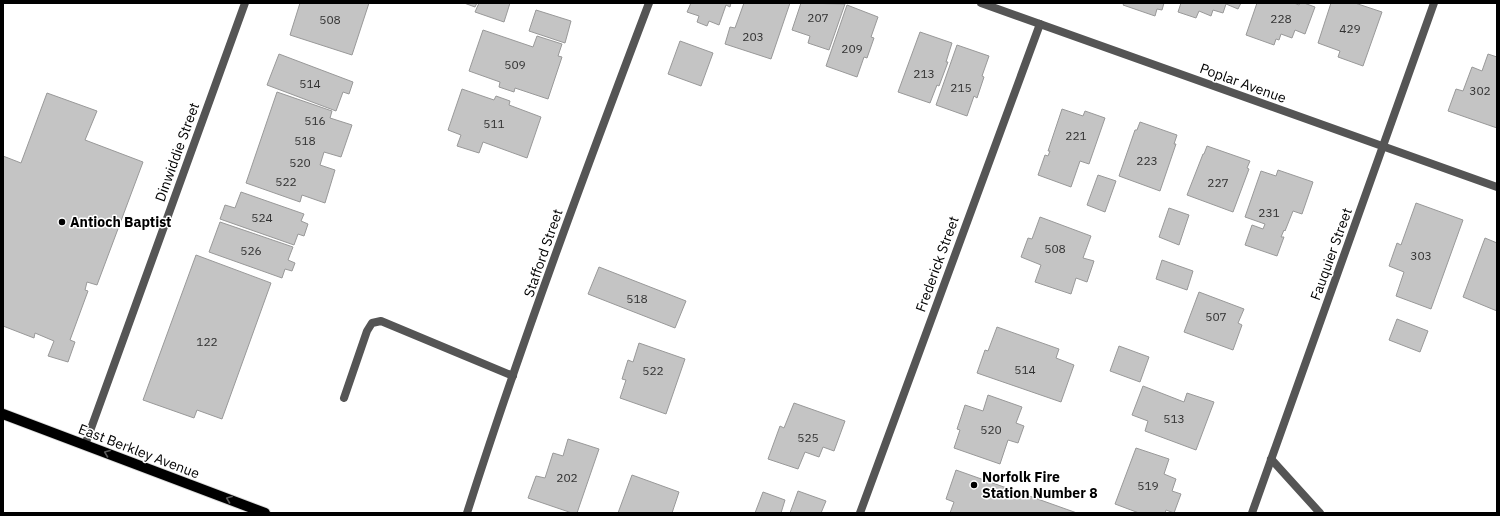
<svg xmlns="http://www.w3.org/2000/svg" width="1500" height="516" font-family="'IBM Plex Sans',sans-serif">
<rect width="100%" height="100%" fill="#fff"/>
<g fill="#c4c4c4" stroke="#999">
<polygon points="300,3 369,3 352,55 290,35"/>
<polygon points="464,3 477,3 475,7"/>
<polygon points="479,3 510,3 504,22 475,12"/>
<polygon points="691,3 731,3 730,7 726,5 719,25 709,21 707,26 697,22 699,16 687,12"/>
<polygon points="744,3 790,3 771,59 725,44 730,27 735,28"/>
<polygon points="801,3 845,4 829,50 808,43 810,36 792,30"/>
<polygon points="1124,3 1164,3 1162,10 1157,9 1155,16 1123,5"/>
<polygon points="1181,3 1241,3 1238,9 1226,4 1223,13 1213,10 1211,16 1199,11 1196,18 1178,12"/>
<polygon points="1257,3 1294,3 1299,5 1300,3 1304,3 1315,7 1305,34 1295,30 1292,38 1281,34 1279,40 1276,39 1274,45 1246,35"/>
<polygon points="1331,3 1355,3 1382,12 1363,66 1338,57 1340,51 1318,43"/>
<polygon points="847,5 878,17 871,37 874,38 867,58 864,57 857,77 826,66"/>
<polygon points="536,10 571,21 565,43 529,31"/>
<polygon points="483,30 533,47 537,36 562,44 558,56 562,57 548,99 515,88 514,92 499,87 500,82 469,71"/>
<polygon points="920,32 952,43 946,62 948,62 939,86 937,85 930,103 898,92"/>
<polygon points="680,41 713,53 701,86 668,74"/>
<polygon points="957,45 989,56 982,76 984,77 977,98 974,96 967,116 936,105"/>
<polygon points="279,54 353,82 349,94 343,92 336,111 267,85"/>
<polygon points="1488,54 1497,57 1497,128 1448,111 1456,89 1463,91 1472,67 1482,71"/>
<polygon points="462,89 494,100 496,96 510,101 509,105 541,117 527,158 483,142 479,153 457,146 461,135 448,130"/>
<polygon points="277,92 332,111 330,118 352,125 341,157 324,152 320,165 335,170 325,203 302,195 300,202 246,183"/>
<polygon points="47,93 97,111 85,140 143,162 97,285 87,282 85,290 88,291 70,340 75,342 68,362 48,356 54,341 35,333 34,338 3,326 3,156 21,163"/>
<polygon points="1062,109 1083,116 1085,111 1105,118 1089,164 1080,161 1071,187 1038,175 1045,155 1048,156 1050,151 1048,151"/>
<polygon points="1140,122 1177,135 1174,144 1176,144 1160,191 1119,176 1135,130 1137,130"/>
<polygon points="1207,146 1250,161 1247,168 1249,169 1233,212 1187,195 1203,154 1204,154"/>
<polygon points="1278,170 1313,182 1302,214 1293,211 1285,231 1284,230 1281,237 1284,237 1277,256 1245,245 1252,225 1263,229 1265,224 1245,217 1261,171 1276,176"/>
<polygon points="1098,175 1116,181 1105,212 1087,205"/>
<polygon points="241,192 304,214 301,221 308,224 304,236 298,234 294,245 220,219 225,205 235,208"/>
<polygon points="1416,203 1463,220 1431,309 1396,296 1404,272 1389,266 1397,243 1401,245"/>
<polygon points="1169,208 1189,215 1179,245 1159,237"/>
<polygon points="1040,217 1091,236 1083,258 1094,261 1087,282 1076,278 1071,294 1035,282 1041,265 1021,257 1028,238 1032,239"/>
<polygon points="220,222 293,247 288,260 295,263 292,271 285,269 282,278 209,252"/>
<polygon points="1485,238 1497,243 1497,311 1463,297"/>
<polygon points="196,255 271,283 222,419 197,410 194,418 143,400"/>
<polygon points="1162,260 1193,271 1187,290 1156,279"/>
<polygon points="599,267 686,301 675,328 588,294"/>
<polygon points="1199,292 1244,309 1238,323 1242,325 1233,350 1184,332"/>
<polygon points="1397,319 1428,331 1420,352 1389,340"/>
<polygon points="997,327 1059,349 1056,358 1074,365 1061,402 977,373 985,350 988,351"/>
<polygon points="639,343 685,359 666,414 620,398 626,380 622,379 628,360 633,362"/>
<polygon points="1119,346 1149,357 1140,382 1110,371"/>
<polygon points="1143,386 1184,402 1187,393 1214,402 1196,450 1145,431 1148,421 1132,415"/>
<polygon points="988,395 1022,407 1016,423 1024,426 1018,443 1008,440 1000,464 954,448 960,430 957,429 965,405 983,411"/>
<polygon points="794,403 845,421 834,451 823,447 819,457 805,452 798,469 768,459 780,426 784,428"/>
<polygon points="568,439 599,449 577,513 572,513 528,498 536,476 545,478 553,453 563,456"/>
<polygon points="1136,448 1169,459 1164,474 1176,479 1172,491 1181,494 1174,513 1166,510 1165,513 1139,513 1115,504"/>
<polygon points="956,470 1077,513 950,513 954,502 946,499"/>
<polygon points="632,475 679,492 672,513 618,513"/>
<polygon points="798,491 826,501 821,513 790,513"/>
<polygon points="763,492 785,500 781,513 755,513"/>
</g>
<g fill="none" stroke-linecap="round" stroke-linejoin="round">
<g stroke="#dbdbdb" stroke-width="12">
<polyline id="primary" points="3,414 265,513"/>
</g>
<polyline stroke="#555" stroke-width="8" points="344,398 367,331 372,323 381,321 513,376"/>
<g stroke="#555" stroke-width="8">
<polyline points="981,3 1497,187"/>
<polyline points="85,445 245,3"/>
<polyline points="1271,459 1320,513"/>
<path d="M467 513C522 341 585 172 649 3"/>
<polyline points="860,513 1040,24"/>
<polyline points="1252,513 1434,3"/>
</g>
<use href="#primary" stroke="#000" stroke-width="10"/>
</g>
<defs><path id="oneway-chevron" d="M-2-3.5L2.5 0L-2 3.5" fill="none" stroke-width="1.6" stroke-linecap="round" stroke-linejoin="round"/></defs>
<g stroke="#595959">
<use href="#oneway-chevron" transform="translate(107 453) rotate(-159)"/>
<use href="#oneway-chevron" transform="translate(229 499) rotate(-159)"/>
</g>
<g fill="#000" stroke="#fff" stroke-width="1.5">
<circle cx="62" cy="222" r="4"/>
<circle cx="974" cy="485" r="4"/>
</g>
<g text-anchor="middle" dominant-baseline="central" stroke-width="3" stroke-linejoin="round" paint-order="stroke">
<g font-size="12" fill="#313131">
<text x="818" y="17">207</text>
<text x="1281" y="18">228</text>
<text x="330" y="19">508</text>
<text x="1350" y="28">429</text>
<text x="753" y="36">203</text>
<text x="852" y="48">209</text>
<text x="515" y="64">509</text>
<text x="924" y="73">213</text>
<text x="310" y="83">514</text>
<text x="961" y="87">215</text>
<text x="1480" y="90">302</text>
<text x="315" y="120">516</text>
<text x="494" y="123">511</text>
<text x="1076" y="135">221</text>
<text x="305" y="140">518</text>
<text x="1147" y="160">223</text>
<text x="300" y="162">520</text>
<text x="286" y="181">522</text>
<text x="1218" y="182">227</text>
<text x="1269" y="212">231</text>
<text x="262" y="217">524</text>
<text x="1055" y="248">508</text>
<text x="251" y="250">526</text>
<text x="1421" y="255">303</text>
<text x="637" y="298">518</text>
<text x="1216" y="316">507</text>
<text x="207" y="341">122</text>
<text x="1025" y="369">514</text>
<text x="653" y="370">522</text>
<text x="1174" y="418">513</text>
<text x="991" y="429">520</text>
<text x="808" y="437">525</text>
<text x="567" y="477">202</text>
<text x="1148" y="485">519</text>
</g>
<g font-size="14" fill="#000" stroke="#fff">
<text transform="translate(1243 83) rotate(20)">Poplar Avenue</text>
<text transform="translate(177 152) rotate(-70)">Dinwiddie Street</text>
<text transform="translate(543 253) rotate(-71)">Stafford Street</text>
<text transform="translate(1331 254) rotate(-70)">Fauquier Street</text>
<text transform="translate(937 264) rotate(-70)">Frederick Street</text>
<text transform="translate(139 451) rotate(21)">East Berkley Avenue</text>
</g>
<g font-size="14" font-weight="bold" fill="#000" stroke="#fff" text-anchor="start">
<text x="70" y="222">Antioch Baptist</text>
<text x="982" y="477">Norfolk Fire<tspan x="982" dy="16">Station Number 8</tspan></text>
</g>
</g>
<rect width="1500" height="516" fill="none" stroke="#000000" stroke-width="8"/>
</svg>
